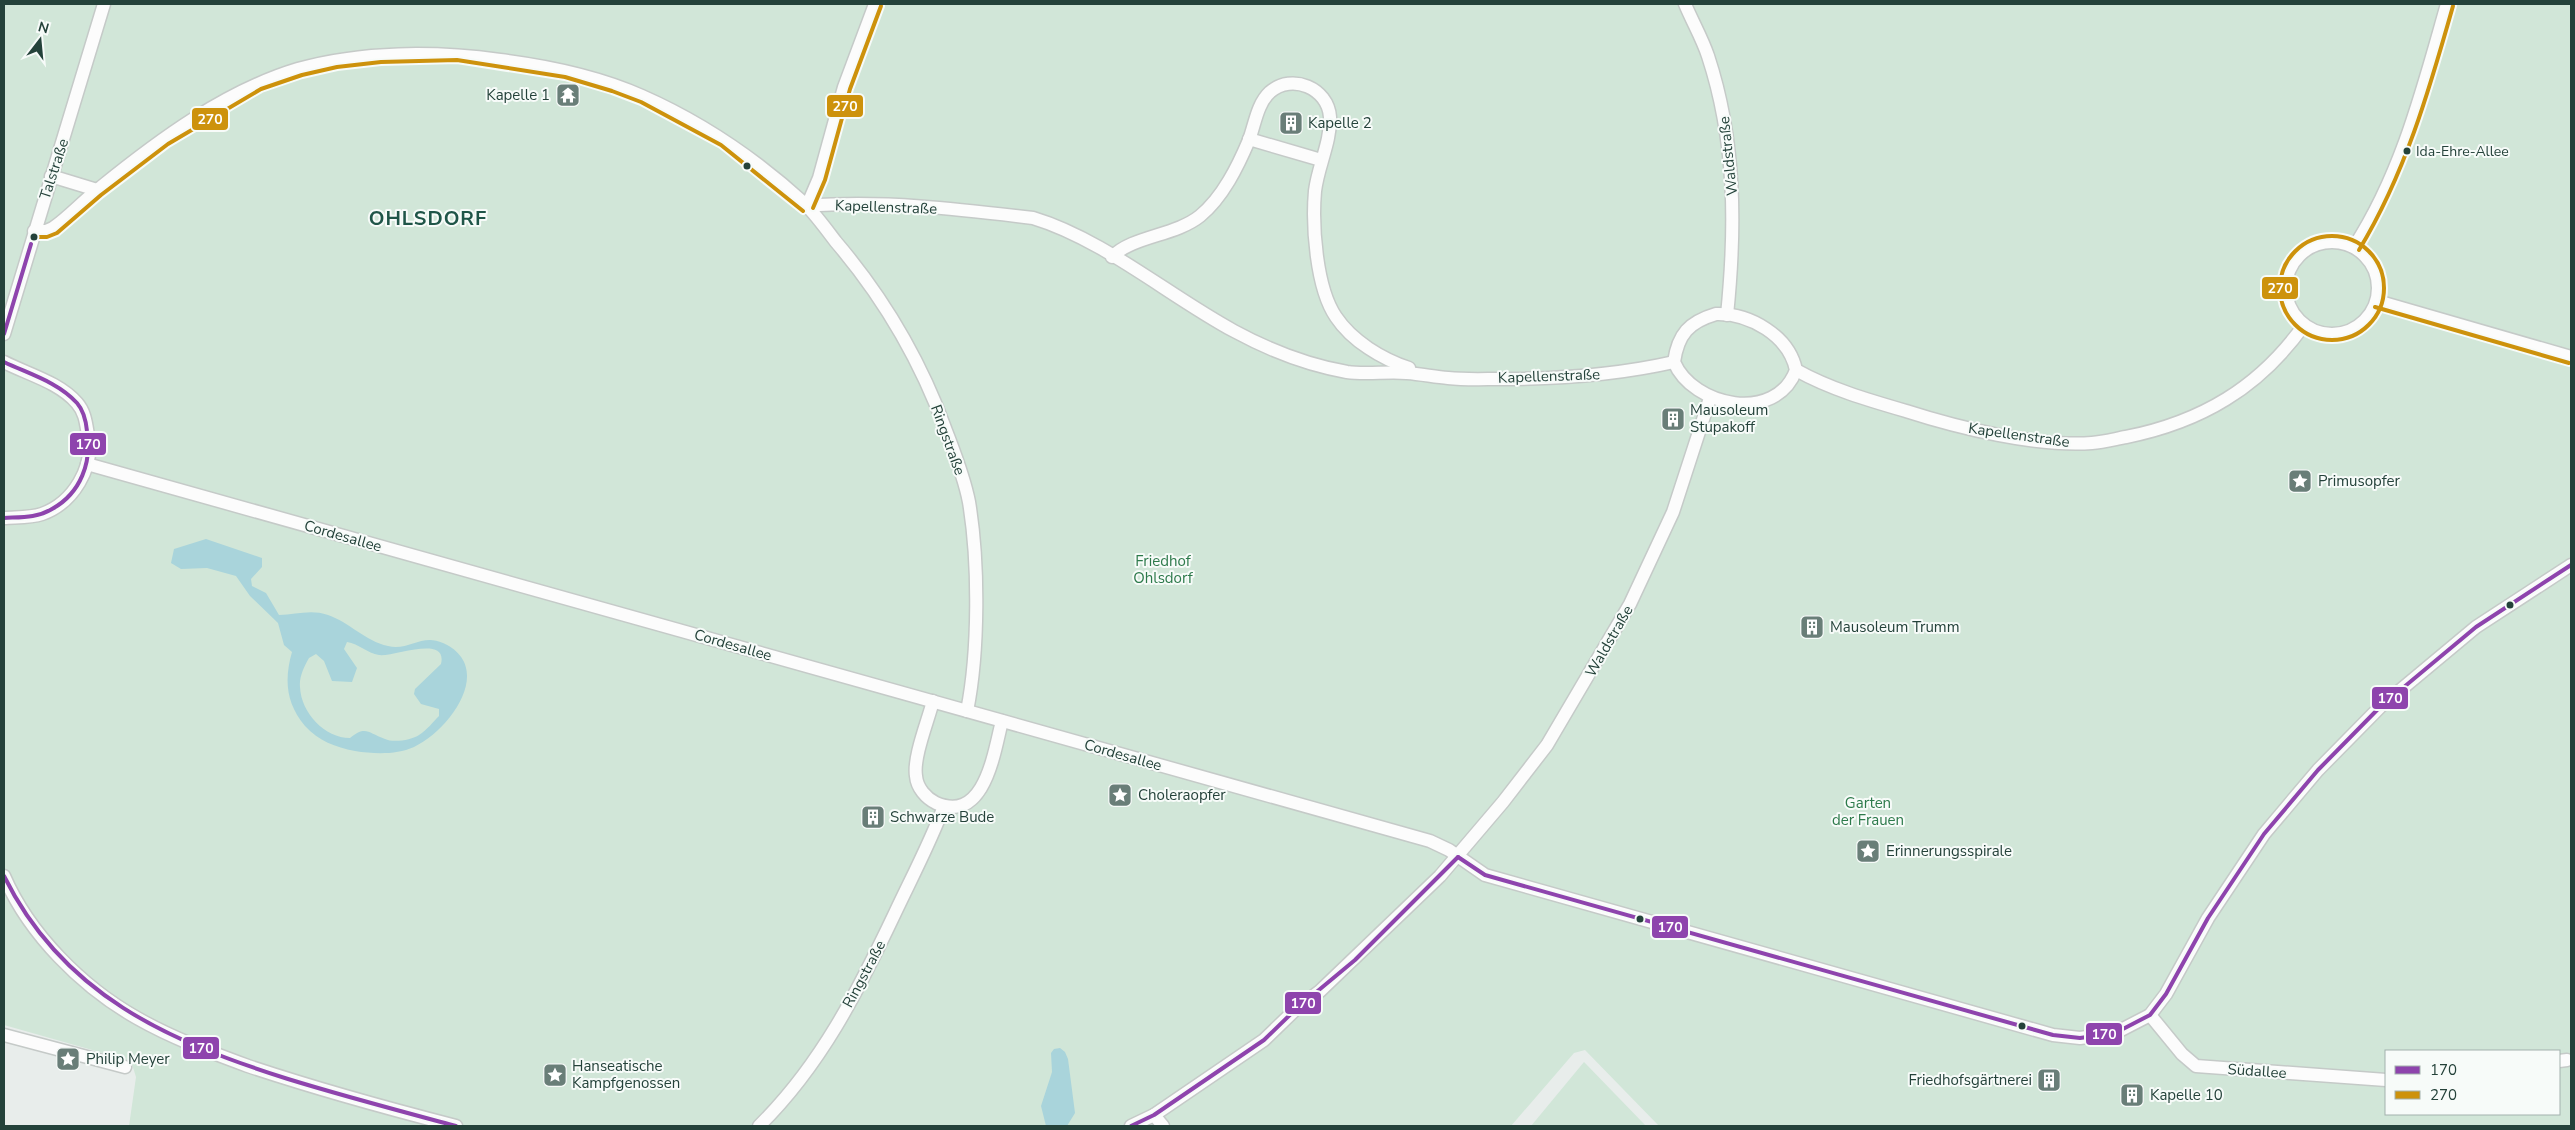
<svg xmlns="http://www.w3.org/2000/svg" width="2575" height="1130" font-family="'Nunito Sans',sans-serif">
<rect width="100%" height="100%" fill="#e8edeb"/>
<g fill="#d1e6d8" fill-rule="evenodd">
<path d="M4 4H2571V1126H1659L1585 1050 1574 1053 1511 1126H129L136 1077 131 1061 4 1025ZM2386 1051H2559V1114H2386Z"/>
<polygon points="1584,1062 1646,1126 1531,1126"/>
</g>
<g fill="#a9d4db" fill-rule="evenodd">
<path d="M206 539 262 558V567L251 579 252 586 266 593 279 615C296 615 310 609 328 615 349 622 365 641 388 646 409 651 422 633 443 643 496 667 450 730 414 747 396 755 374 754 355 751 335 747 319 741 305 726 286 703 284 680 292 652L284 645 278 623 250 596 236 576 207 568 181 569 171 563 174 549ZM347 642C359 644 367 653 379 655 394 657 448 634 441 664L415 689 414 694 421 704 439 709V716C433 722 427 730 419 735 412 740 393 743 385 739 368 733 366 725 350 738 325 738 301 713 300 687 299 677 304 667 309 658L316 654 324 661 332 681 352 682 357 668 344 649Z"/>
<polygon points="1060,1048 1065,1052 1068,1059 1075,1113 1067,1126 1046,1126 1041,1106 1052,1072 1051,1053 1054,1049"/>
</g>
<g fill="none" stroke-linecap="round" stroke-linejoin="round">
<g stroke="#c5cac8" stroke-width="15">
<g id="minor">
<path d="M1685 4C1692 21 1702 38 1708 56 1736 141 1736 227 1727 315"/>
<polyline points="1249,139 1321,160"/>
<polyline points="51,176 97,190"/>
<path d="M807 206C882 200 958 209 1033 218 1103 239 1169 296 1234 331 1269 350 1307 365 1347 372 1367 375 1387 371 1407 373 1421 374 1435 377 1448 378 1466 380 1484 379 1501 379 1559 379 1617 375 1674 362"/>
<polyline points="807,206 819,178 844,87 875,4"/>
<path d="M34 231H46L53 228C70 216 84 200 101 187 159 140 225 91 298 69 362 51 435 51 500 60 548 66 597 76 642 96 701 122 757 160 805 204 816 215 826 229 836 242 883 297 920 360 945 428 954 452 964 476 969 502 979 562 979 651 967 711"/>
<circle cx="2332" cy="288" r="46"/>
<path d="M2354 247C2402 173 2423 88 2447 4"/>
<path d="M1112 257C1132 236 1175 236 1200 216 1223 197 1238 166 1249 140 1255 124 1257 104 1270 92 1292 73 1328 88 1330 117 1331 142 1318 166 1315 191 1312 225 1316 288 1336 317 1352 341 1382 359 1409 368"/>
<polyline points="2377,301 2571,357"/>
<path d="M1716 314C1750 313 1789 336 1796 370 1776 424 1693 407 1674 362 1678 334 1689 322 1716 314Z"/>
<polyline points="4,334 104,4"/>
<path d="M4 362C27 374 59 382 77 403 85 412 86 423 88 435 95 467 73 503 42 514 30 518 16 517 4 518"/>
<path d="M1796 370C1830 389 1868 400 1906 411 1959 428 2036 447 2092 443 2103 442 2115 439 2126 437 2201 422 2259 388 2304 325"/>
<polyline points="87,464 1430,841 1449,850 1485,875 2053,1035 2080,1038 2101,1035 2121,1030 2150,1015 2166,994 2208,918 2264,834 2318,770 2380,707 2476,627 2571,565"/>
<path d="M933 701C928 721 913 757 916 776 917 788 926 798 936 803 985 824 994 752 1002 721"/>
<path d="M4 876C29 934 82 987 137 1018 172 1038 210 1052 248 1066 317 1089 386 1108 456 1126"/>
<polyline points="2150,1015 2182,1054 2196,1066 2386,1080"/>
<polyline points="4,1035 125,1067"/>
<polyline points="2559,1061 2567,1060"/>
<polyline points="1154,1115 1163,1126"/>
<path d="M759 1126C821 1065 858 991 895 913 912 877 930 843 944 806"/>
<polyline points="1131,1126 1154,1115 1264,1040 1296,1009 1320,991 1440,876 1503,802 1547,745 1630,604 1673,512 1710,398"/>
</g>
</g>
<use href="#minor" stroke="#fcfcfc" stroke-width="12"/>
<g stroke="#f7fbf9" stroke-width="8">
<g id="bus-1">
<polyline points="4,334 31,244"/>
<path d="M4 362C29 374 58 382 77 403 84 411 86 421 87 431 92 462 81 493 52 509 37 518 21 517 4 518"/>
<polyline points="1458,857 1485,875 2053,1035 2080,1038 2101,1035 2121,1030 2150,1015 2166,994 2208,918 2264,834 2318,770 2380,707 2476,627 2571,565"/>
<path d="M4 876C63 995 168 1041 288 1079 343 1096 400 1111 456 1126"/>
<polyline points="1131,1126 1154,1115 1264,1040 1296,1009 1355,960 1458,857"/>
</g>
</g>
<g stroke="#f7fbf9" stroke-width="8">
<g id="bus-2">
<polyline points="813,208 825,180 850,89 881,6"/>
<circle cx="2332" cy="288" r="52"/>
<polyline points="34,237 47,237 57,233 101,195 168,144 261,89 302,75 337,67 381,62 457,60 565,77 612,91 641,102 721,145 803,211"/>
<path d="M2359 250C2405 174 2429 91 2453 6"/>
<polyline points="2375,307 2569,363"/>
</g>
</g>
<use href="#bus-1" stroke="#8e44ad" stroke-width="4"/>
<use href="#bus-2" stroke="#cd920c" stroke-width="4"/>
</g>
<defs>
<g id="temple-square" transform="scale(1.25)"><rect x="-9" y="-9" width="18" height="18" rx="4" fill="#697e78" stroke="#f7fbf9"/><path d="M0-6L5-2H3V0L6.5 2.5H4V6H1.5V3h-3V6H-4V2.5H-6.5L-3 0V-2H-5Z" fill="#fff"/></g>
<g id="building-square" transform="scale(1.25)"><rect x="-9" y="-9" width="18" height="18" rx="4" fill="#697e78" stroke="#f7fbf9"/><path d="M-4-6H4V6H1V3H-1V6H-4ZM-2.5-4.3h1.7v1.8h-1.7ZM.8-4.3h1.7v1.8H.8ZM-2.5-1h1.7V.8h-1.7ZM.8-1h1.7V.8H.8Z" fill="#fff"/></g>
<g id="sight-square" transform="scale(1.25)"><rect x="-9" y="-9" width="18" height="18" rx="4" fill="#697e78" stroke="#f7fbf9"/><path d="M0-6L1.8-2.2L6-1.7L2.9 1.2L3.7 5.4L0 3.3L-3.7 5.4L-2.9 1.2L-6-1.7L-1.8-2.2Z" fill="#fff"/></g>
</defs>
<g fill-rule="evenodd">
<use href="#temple-square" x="568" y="95"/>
<use href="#building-square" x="1291" y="123"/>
<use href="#building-square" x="1673" y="419"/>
<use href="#sight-square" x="2300" y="481"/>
<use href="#building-square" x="1812" y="627"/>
<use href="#sight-square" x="1120" y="795"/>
<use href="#building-square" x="873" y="817"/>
<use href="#sight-square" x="1868" y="851"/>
<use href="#sight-square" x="68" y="1059"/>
<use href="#sight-square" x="555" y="1075"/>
<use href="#building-square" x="2049" y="1080"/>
<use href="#building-square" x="2132" y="1095"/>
</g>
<g fill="#24423a" stroke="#f7fbf9" stroke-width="2">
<circle cx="2407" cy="151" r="4.5"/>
<circle cx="747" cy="166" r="4.5"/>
<circle cx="34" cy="237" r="4.5"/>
<circle cx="2510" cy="605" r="4.5"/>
<circle cx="1640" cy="919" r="4.5"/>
<circle cx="2022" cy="1026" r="4.5"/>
</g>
<g text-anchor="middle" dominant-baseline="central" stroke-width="4" stroke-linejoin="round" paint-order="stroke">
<g font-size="14" fill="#24423a" stroke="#f7fbf9" text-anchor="start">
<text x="2416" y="151">Ida-Ehre-Allee</text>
</g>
<g font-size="15" fill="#24423a" stroke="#f7fbf9" text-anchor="start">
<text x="550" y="95" text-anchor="end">Kapelle 1</text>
<text x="1308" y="123">Kapelle 2</text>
<text x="1690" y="410">Mausoleum<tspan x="1690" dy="17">Stupakoff</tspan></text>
<text x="2318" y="481">Primusopfer</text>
<text x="1830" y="627">Mausoleum Trumm</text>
<text x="1138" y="795">Choleraopfer</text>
<text x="890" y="817">Schwarze Bude</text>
<text x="1886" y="851">Erinnerungsspirale</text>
<text x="86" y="1059">Philip Meyer</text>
<text x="572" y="1066">Hanseatische<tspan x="572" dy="17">Kampfgenossen</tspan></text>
<text x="2032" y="1080" text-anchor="end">Friedhofsgärtnerei</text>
<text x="2150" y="1095">Kapelle 10</text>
</g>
<g font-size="15" fill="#24423a" stroke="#f7fbf9">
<text transform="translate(1728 156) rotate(-96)">Waldstraße</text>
<text transform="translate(54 169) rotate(-72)">Talstraße</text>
<text transform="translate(886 207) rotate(2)">Kapellenstraße</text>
<text transform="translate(1549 376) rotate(-2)">Kapellenstraße</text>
<text transform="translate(2019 435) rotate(8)">Kapellenstraße</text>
<text transform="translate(948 440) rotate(70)">Ringstraße</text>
<text transform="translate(343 536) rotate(16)">Cordesallee</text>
<text transform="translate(1609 641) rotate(-60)">Waldstraße</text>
<text transform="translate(733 645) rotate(16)">Cordesallee</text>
<text transform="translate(1123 755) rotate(16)">Cordesallee</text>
<text transform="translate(864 974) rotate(-62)">Ringstraße</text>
<text transform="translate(2257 1071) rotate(4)">Südallee</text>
</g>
<g font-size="15" fill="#2d7a4b" stroke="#f7fbf9">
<text x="1163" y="561">Friedhof<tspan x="1163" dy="17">Ohlsdorf</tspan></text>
<text x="1868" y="803">Garten<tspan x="1868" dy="17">der Frauen</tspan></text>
</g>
<g font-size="20" font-weight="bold" letter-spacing="1" fill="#1f5548" stroke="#f7fbf9">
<text x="428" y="218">OHLSDORF</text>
</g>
</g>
<g stroke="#f7fbf9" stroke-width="2">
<rect x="826" y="94" width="38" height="24" rx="5" fill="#cd920c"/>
<rect x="191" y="107" width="38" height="24" rx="5" fill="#cd920c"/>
<rect x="2261" y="276" width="38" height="24" rx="5" fill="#cd920c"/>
<rect x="69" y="432" width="38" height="24" rx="5" fill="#8e44ad"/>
<rect x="2371" y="686" width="38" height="24" rx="5" fill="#8e44ad"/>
<rect x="1651" y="915" width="38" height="24" rx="5" fill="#8e44ad"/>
<rect x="1284" y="991" width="38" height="24" rx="5" fill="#8e44ad"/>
<rect x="2085" y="1022" width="38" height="24" rx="5" fill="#8e44ad"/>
<rect x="182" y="1036" width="38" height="24" rx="5" fill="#8e44ad"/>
</g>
<g font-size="14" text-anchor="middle" font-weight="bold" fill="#fff">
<text x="845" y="111">270</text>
<text x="210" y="124">270</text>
<text x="2280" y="293">270</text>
<text x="88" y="449">170</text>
<text x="2390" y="703">170</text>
<text x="1670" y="932">170</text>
<text x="1303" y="1008">170</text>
<text x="2104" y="1039">170</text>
<text x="201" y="1053">170</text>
</g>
<rect width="2575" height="1130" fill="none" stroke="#24423a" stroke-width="10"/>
<rect x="2385" y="1050" width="175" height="65" fill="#f7fbf9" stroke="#a3b1ad"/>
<rect x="2395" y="1066" width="25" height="8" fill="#8e44ad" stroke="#a3b1ad"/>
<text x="2430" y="1075" font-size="15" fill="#24423a">170</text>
<rect x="2395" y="1091" width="25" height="8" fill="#cd920c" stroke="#a3b1ad"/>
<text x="2430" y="1100" font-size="15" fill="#24423a">270</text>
<g transform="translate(40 40) rotate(16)" stroke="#f7fbf9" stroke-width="4" paint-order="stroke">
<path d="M0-4L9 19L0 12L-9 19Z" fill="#24423a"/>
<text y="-8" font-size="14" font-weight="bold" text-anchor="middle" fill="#24423a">N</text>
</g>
</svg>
